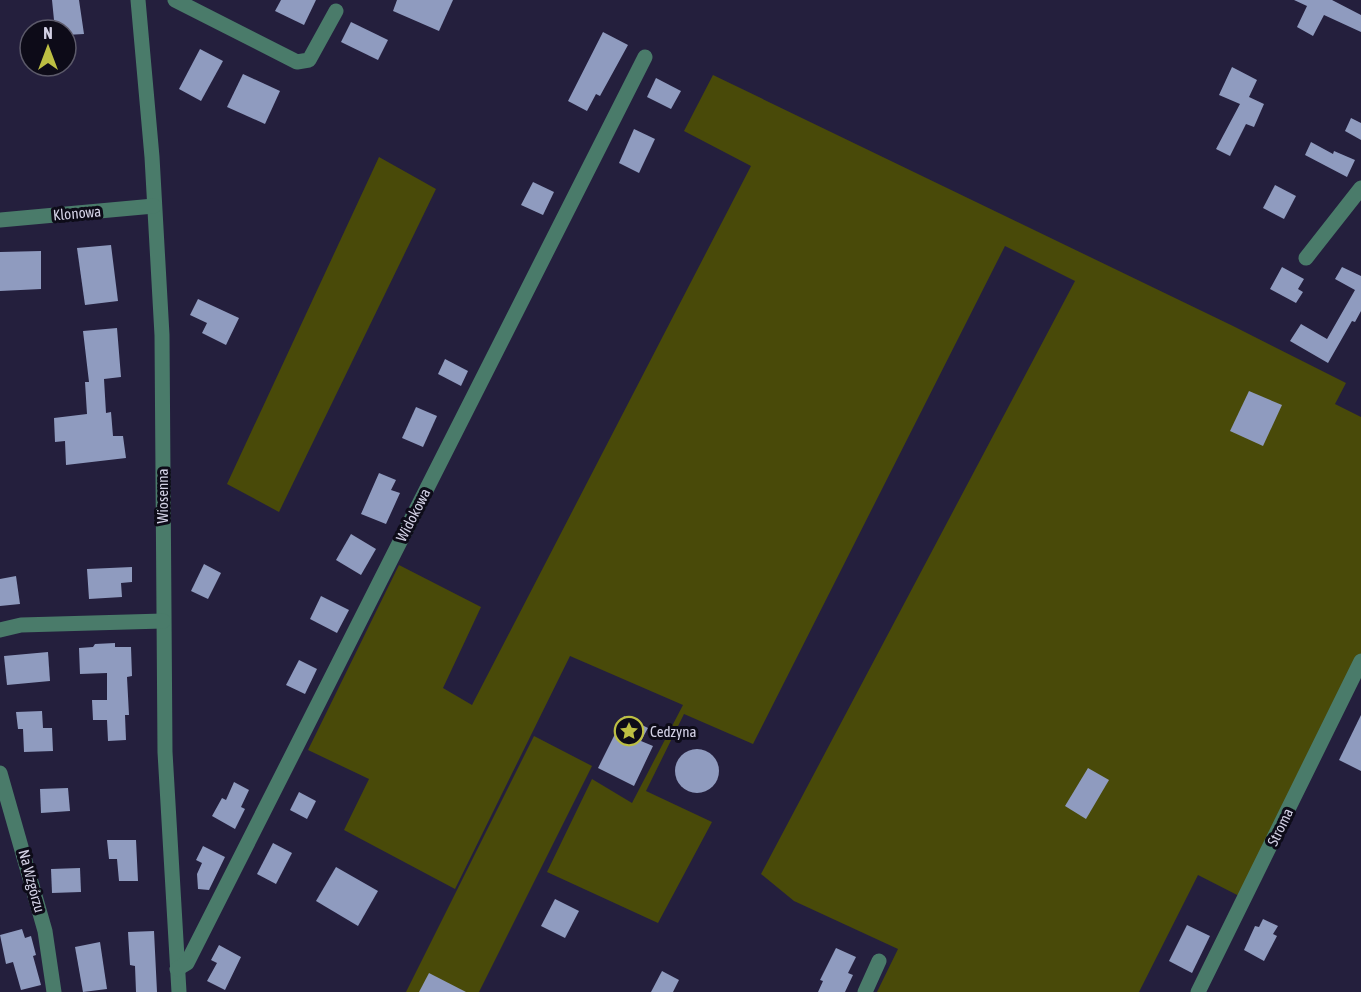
<svg xmlns="http://www.w3.org/2000/svg" width="1361" height="992" font-family="'Asap Condensed',sans-serif">
<rect width="100%" height="100%" fill="#241f3d"/>
<g fill="#494a09">
<polygon points="713,75 1233,326 1346,383 1335,404 1361,417 1361,661 1245,899 1198,875 1139,992 877,992 898,949 794,901 761,874 1075,281 1005,246 753,744 684,714 646,791 712,822 658,923 547,872 592,779 632,803 683,705 570,656 455,889 344,830 369,779 308,750 399,565 481,607 443,688 472,705 751,166 684,131"/>
<polygon points="379,157 436,189 279,512 227,484"/>
<polygon points="534,736 592,766 479,992 406,992"/>
</g>
<g fill="#8f9bbf">
<polygon points="52,0 79,0 84,34 66,35 66,30 55,30"/>
<polygon points="281,0 316,0 304,25 275,11"/>
<polygon points="397,0 453,0 439,31 393,11"/>
<polygon points="1294,0 1332,0 1361,15 1361,32 1324,15 1313,36 1297,27 1307,6"/>
<polygon points="351,22 388,40 378,60 341,42"/>
<polygon points="603,32 628,45 600,96 596,94 587,111 568,101"/>
<polygon points="200,49 223,61 201,101 179,89"/>
<polygon points="1232,67 1257,80 1249,97 1264,104 1254,127 1246,124 1230,156 1216,149 1240,104 1219,95"/>
<polygon points="243,74 280,91 265,124 227,107"/>
<polygon points="656,78 681,91 671,109 647,97"/>
<polygon points="1351,118 1361,123 1361,140 1345,131"/>
<polygon points="634,129 655,139 639,173 619,163"/>
<polygon points="1311,142 1333,154 1334,151 1355,160 1347,177 1305,155"/>
<polygon points="533,182 554,192 543,215 521,205"/>
<polygon points="1275,185 1296,196 1284,219 1263,208"/>
<polygon points="111,245 118,301 85,305 77,248"/>
<polygon points="41,251 41,289 0,291 0,252"/>
<polygon points="1282,267 1304,279 1298,289 1303,292 1296,303 1270,289"/>
<polygon points="1342,267 1361,276 1361,311 1355,322 1352,321 1328,363 1290,341 1301,324 1327,339 1355,290 1335,279"/>
<polygon points="198,299 239,318 226,345 202,333 207,323 190,315"/>
<polygon points="117,328 121,377 104,379 106,413 111,412 113,436 123,436 126,458 66,465 65,441 55,442 54,418 87,414 85,382 89,382 83,331"/>
<polygon points="445,359 468,371 461,386 438,374"/>
<polygon points="1249,391 1282,405 1263,446 1230,431"/>
<polygon points="416,407 437,416 423,447 402,438"/>
<polygon points="379,473 396,480 391,490 400,493 386,524 361,514"/>
<polygon points="351,534 376,549 361,575 336,560"/>
<polygon points="204,564 221,573 208,599 191,591"/>
<polygon points="132,567 132,582 121,583 122,597 89,599 87,569"/>
<polygon points="16,576 20,604 0,606 0,579"/>
<polygon points="321,596 349,610 337,633 310,619"/>
<polygon points="115,643 115,647 131,647 132,676 127,677 129,715 125,715 126,740 108,741 107,720 93,720 92,700 107,700 107,673 80,674 79,648 93,647 95,644"/>
<polygon points="48,652 50,681 7,685 4,656"/>
<polygon points="299,660 317,669 305,694 286,685"/>
<polygon points="42,711 43,728 52,728 53,751 24,752 23,729 18,729 16,712"/>
<polygon points="1361,715 1361,771 1339,760"/>
<polygon points="624,716 648,728 641,741 653,746 634,786 598,768"/>
<circle cx="697" cy="771" r="22"/>
<polygon points="1088,768 1109,780 1086,819 1065,806"/>
<polygon points="234,782 249,790 241,807 245,809 235,829 212,816 222,798 226,800"/>
<polygon points="68,788 70,811 41,813 40,789"/>
<polygon points="299,792 316,801 307,819 290,810"/>
<polygon points="107,840 136,840 138,881 119,881 117,859 109,859"/>
<polygon points="273,843 292,853 276,884 257,874"/>
<polygon points="203,846 225,857 209,890 198,889 197,874 202,863 196,860"/>
<polygon points="336,867 378,891 358,926 316,901"/>
<polygon points="80,868 81,892 52,893 51,869"/>
<polygon points="555,899 579,911 565,938 541,926"/>
<polygon points="1263,919 1278,926 1273,934 1277,936 1264,961 1244,950 1255,926 1259,927"/>
<polygon points="1187,925 1210,936 1192,973 1169,961"/>
<polygon points="22,929 25,938 31,936 36,955 33,956 41,985 21,990 13,962 6,964 0,935"/>
<polygon points="154,931 157,992 136,992 135,966 130,965 128,932"/>
<polygon points="100,942 107,989 83,992 75,947"/>
<polygon points="219,945 241,957 225,990 207,981 217,963 211,960"/>
<polygon points="836,948 856,957 848,973 853,975 845,992 818,992 823,981 820,980"/>
<polygon points="662,971 679,980 673,992 651,992"/>
<polygon points="429,973 466,992 419,992"/>
</g>
<g fill="none" stroke-linecap="round" stroke-linejoin="round">
<g stroke="#4a7b6a" stroke-width="15">
<polyline points="138,0 152,157 162,335 165,752 179,992"/>
<polyline points="175,0 297,62 309,60 336,11"/>
<polyline points="0,220 154,206"/>
<polyline points="1306,258 1361,188"/>
<polyline points="0,630 21,625 163,621"/>
<polyline points="0,773 45,931 54,992"/>
<polyline points="177,969 187,963 645,57"/>
<polyline points="865,992 879,961"/>
<polyline points="1198,992 1361,661"/>
</g>
</g>
<defs>
<g id="sight-ring" transform="scale(1.5)"><circle r="9.5" fill="#0d0b18" stroke="#bdbf43" stroke-width="1.5"/><path d="M0-6L1.8-2.2L6-1.7L2.9 1.2L3.7 5.4L0 3.3L-3.7 5.4L-2.9 1.2L-6-1.7L-1.8-2.2Z" fill="#bdbf43"/></g>
</defs>
<g fill-rule="evenodd">
<use href="#sight-ring" x="629" y="731"/>
</g>
<g text-anchor="middle" dominant-baseline="central" stroke-width="6" stroke-linejoin="round" paint-order="stroke">
<g font-size="15" fill="#d3d1e5" stroke="#0d0b18">
<text transform="translate(77 213) rotate(-5)">Klonowa</text>
<text transform="translate(162 496) rotate(-90)">Wiosenna</text>
<text transform="translate(413 515) rotate(-63)">Widokowa</text>
<text transform="translate(1280 827) rotate(-64)">Stroma</text>
<text transform="translate(32 881) rotate(75)">Na Wzgórzu</text>
</g>
<g font-size="15" fill="#d3d1e5" stroke="#0d0b18" text-anchor="start">
<text x="650" y="731">Cedzyna</text>
</g>
</g>
<g transform="translate(48 48)"><circle r="28" fill="#0d0b18" stroke="#5c5a6a" stroke-width="1.5"/>
<path d="M0-4.5L10 22L0 15L-10 22Z" fill="#bdbf43"/>
<text y="-9" font-size="16" font-weight="bold" text-anchor="middle" fill="#d3d1e5">N</text>
</g>
</svg>
